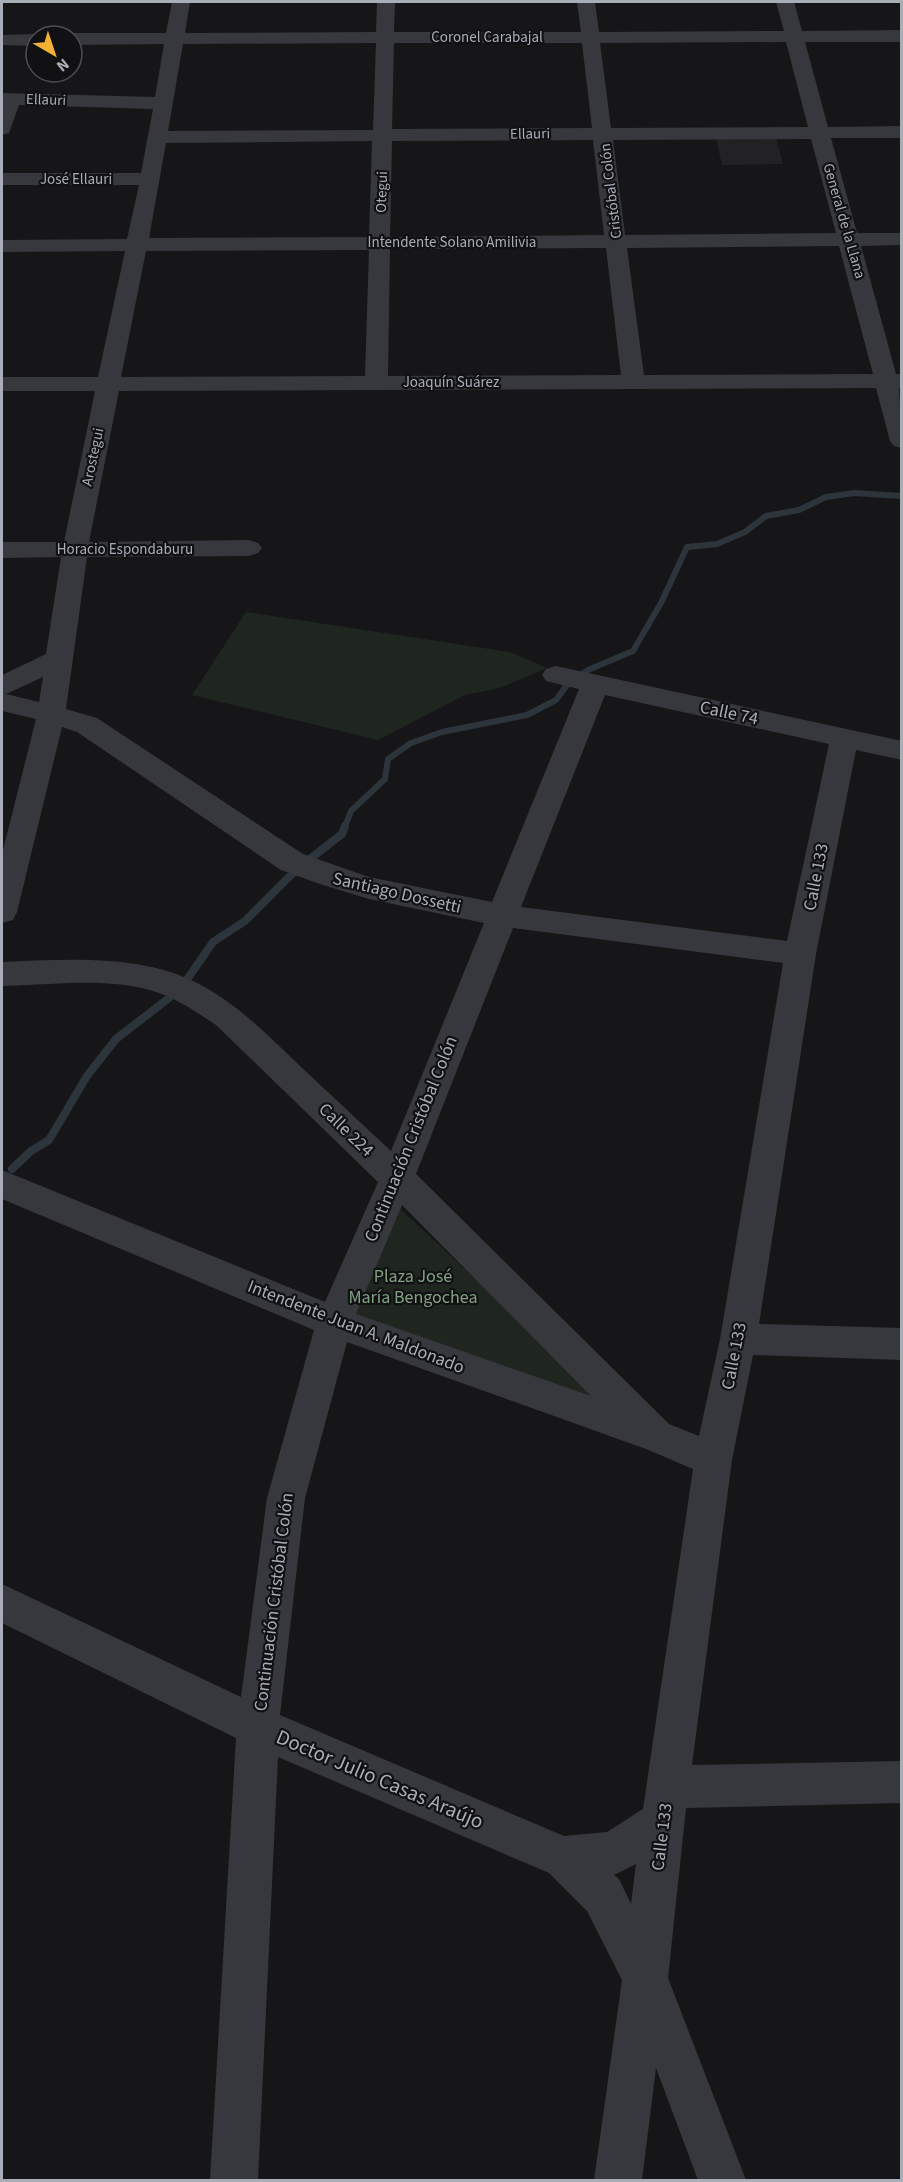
<svg xmlns="http://www.w3.org/2000/svg" width="903" height="2182" font-family="'Source Sans 3',sans-serif">
<rect width="100%" height="100%" fill="#161618"/>
<polygon fill="#222225" points="776,138 783,164 722,165 716,139"/>
<g fill="#1e261f">
<polygon points="246,612 510,652 547,668 500,688 465,695 378,740 192,695"/>
<polygon points="396,1205 599,1394 602,1401 349,1314"/>
</g>
<g fill="none" stroke-linecap="round" stroke-linejoin="round">
<polyline stroke="#2c353c" stroke-width="6" points="345,827 351,811 385,779 388,759 411,743 442,732 527,715 556,700 567,685 588,670 633,651 661,603 687,547 717,544 745,532 766,516 799,510 826,497 854,493 902,496"/>
<g stroke="#2c353c" stroke-width="8">
<polyline points="306,862 342,834 345,826"/>
<polyline points="184,984 213,942 245,921 296,870"/>
<polyline points="12,1169 31,1151 49,1140 87,1076 116,1039 169,998"/>
</g>
<g fill="#37383d" fill-rule="evenodd">
<path d="M172 2H190L185 33 376 32 377 2H395L394 32H581L577 2H595L599 32 784 31 776 2H794L802 31 902 30V42H805L828 127 902 126V138H831L857 233H902V245L861 246 896 374H902V388H899L902 448 894 446 890 441 876 388 119 391 89 542 249 540 258 543 262 548 258 553 249 556 87 557 66 709 97 718 303 854 369 877 492 902 579 689 546 681 542 675 546 669 556 666 902 741V760L856 750 816 954 759 1324 902 1328V1360L753 1355 732 1460 692 1765 902 1761V1803L686 1808 668 1978 746 2180H698L656 2068 642 2180H594L622 1980 587 1911 549 1873 278 1757 258 2180H210L236 1738 2 1623V1584L241 1697 267 1498 314 1330 2 1199V1170L325 1302 378 1182 216 1025C198 1013 179 1000 159 993 111 976 52 985 2 986V962C49 960 100 957 147 966 214 979 254 1022 301 1067 331 1095 361 1123 391 1151L484 923 369 899 320 884 281 870 77 732 62 727 17 912 13 920 2 923V854L36 719 2 711V675L46 654 61 557 2 558V542H64L95 391H2V377H98L125 251 2 252V240L127 239 139 185H2V173H141L153 109 19 105 9 133 2 135V93L155 97 164 44 72 45V36H65L72 33H166ZM786 42 808 127 611 128 600 43ZM376 43 373 130 168 131 183 44ZM394 43H582L592 128 392 129ZM811 139 836 233 625 235 613 140ZM593 140 604 235 390 237 392 141ZM372 141 369 237 149 238 166 143ZM839 246 873 374 644 375 627 248ZM606 248 621 375 388 376 390 249ZM369 250 365 376 121 377 146 251ZM43 677 39 702 6 694ZM605 695 829 744 787 941 521 907ZM513 928 783 963 720 1339 699 1436 669 1424 416 1174ZM402 1205 591 1396 356 1314ZM347 1342 646 1449 693 1469 643 1809 607 1832 564 1836 280 1715 305 1498ZM636 1864 631 1904 619 1879 614 1875Z"/>
<polygon points="36,34 42,36 36,36 36,46 2,45 2,35"/>
</g>
</g>
<g text-anchor="middle" dominant-baseline="central" stroke-width="4.5" stroke-linejoin="round" paint-order="stroke">
<g font-size="15" fill="#a8adb8" stroke="#111113">
<text x="487" y="37">Coronel Carabajal</text>
<text transform="translate(46 100) rotate(2)">Ellauri</text>
<text transform="translate(530 134) rotate(-1)">Ellauri</text>
<text x="76" y="179">José Ellauri</text>
<text transform="translate(611 191) rotate(-97)">Cristóbal Colón</text>
<text transform="translate(382 192) rotate(-88)">Otegui</text>
<text transform="translate(844 221) rotate(74)">General de la Llana</text>
<text x="452" y="242">Intendente Solano Amilivia</text>
<text x="451" y="382">Joaquín Suárez</text>
<text transform="translate(93 457) rotate(-78)">Arostegui</text>
<text x="125" y="549">Horacio Espondaburu</text>
</g>
<g font-size="18" fill="#a8adb8" stroke="#111113">
<text transform="translate(729 713) rotate(12)">Calle 74</text>
<text transform="translate(816 877) rotate(-79)">Calle 133</text>
<text transform="translate(397 893) rotate(13)">Santiago Dossetti</text>
<text transform="translate(346 1130) rotate(44)">Calle 224</text>
<text transform="translate(411 1139) rotate(-68)">Continuación Cristóbal Colón</text>
<text transform="translate(356 1327) rotate(21)">Intendente Juan A. Maldonado</text>
<text transform="translate(734 1356) rotate(-79)">Calle 133</text>
<text transform="translate(274 1602) rotate(-83)">Continuación Cristóbal Colón</text>
<text transform="translate(662 1837) rotate(-83)">Calle 133</text>
</g>
<g font-size="18" fill="#7fa381" stroke="#111113">
<text x="413" y="1276">Plaza José<tspan x="413" dy="21">María Bengochea</tspan></text>
</g>
<g font-size="21" fill="#a8adb8" stroke="#111113">
<text transform="translate(380 1779) rotate(23)">Doctor Julio Casas Araújo</text>
</g>
</g>
<rect width="903" height="2182" fill="none" stroke="#a8adb8" stroke-width="6"/>
<g transform="translate(54 54) rotate(141)"><circle r="28" fill="#111113" stroke="#4d4f55" stroke-width="1.5"/>
<path d="M0-4.5L10 22L0 15L-10 22Z" fill="#f2b134"/>
<text y="-9" font-size="16" font-weight="bold" text-anchor="middle" fill="#a8adb8">N</text>
</g>
</svg>
